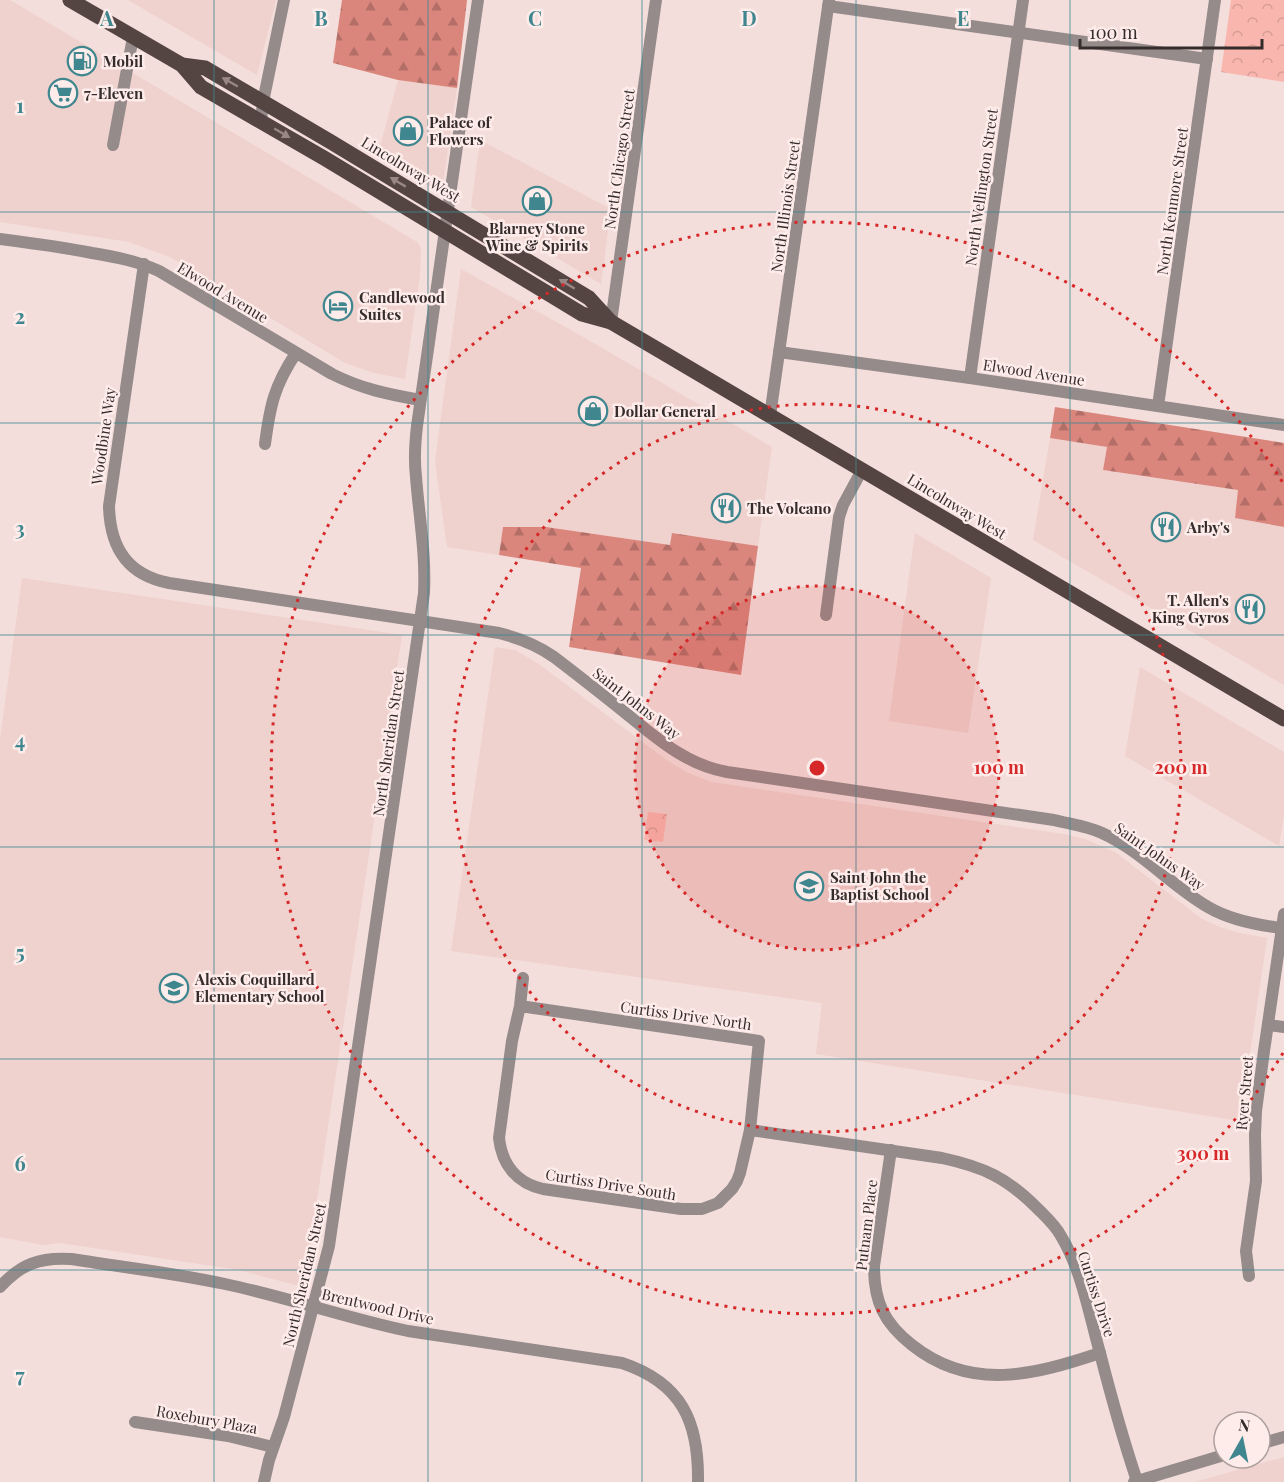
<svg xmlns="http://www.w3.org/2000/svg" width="1284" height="1482" font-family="'Playfair Display',serif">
<defs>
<pattern id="forest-firs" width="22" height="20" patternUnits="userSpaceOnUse" patternTransform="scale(1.5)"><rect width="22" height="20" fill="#da867d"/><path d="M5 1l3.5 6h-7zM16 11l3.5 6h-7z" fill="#b26e67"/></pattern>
<pattern id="park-crowns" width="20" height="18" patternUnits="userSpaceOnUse" patternTransform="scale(1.5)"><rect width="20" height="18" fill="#f9b6ae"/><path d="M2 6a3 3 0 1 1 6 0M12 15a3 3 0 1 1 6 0" fill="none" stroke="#d69d96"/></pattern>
</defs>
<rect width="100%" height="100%" fill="#f4dedb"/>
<g fill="#efd1cd">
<polygon points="0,0 10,0 417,242 421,248 420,275 405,379 374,373 345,363 170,257 129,242 0,222"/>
<polygon points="128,0 276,0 257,75"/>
<polygon points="398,80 457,88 443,182 438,188 430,187 378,154"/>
<polygon points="480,140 611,209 601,284 471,207"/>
<polygon points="461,269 578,334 772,447 758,546 673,533 671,545 546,527 503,527 499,555 447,547 435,461"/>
<polygon points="1050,438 1107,447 1103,470 1239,490 1235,518 1284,527 1284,685 1033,540"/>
<polygon points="915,533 991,578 968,733 889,721"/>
<polygon points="22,578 402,635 309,1253 299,1286 239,1270 60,1243 43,1245 0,1237 0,739"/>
<polygon points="495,647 515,650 539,664 665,759 686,772 711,782 1064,834 1085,839 1115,852 1202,919 1220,927 1240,933 1267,938 1240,1121 816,1054 822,1003 451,951"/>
<polygon points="1140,667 1284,752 1284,816 1279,846 1125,756"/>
<polygon points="1284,1457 1284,1482 1195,1482"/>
</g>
<g fill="url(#forest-firs)">
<polygon points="342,0 467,0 457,88 398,80 333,63"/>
<polygon points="1055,407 1284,443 1284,527 1235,518 1238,490 1103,470 1107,447 1050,438"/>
<polygon points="503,527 546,527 670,545 672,533 758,546 741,675 569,647 581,568 499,555"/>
</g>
<g fill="url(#park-crowns)">
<polygon points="1231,0 1284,0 1284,82 1221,72"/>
<polygon points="648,812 667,814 663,842 644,840"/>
</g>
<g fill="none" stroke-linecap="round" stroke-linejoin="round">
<g stroke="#948b8a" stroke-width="12">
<polyline points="828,6 1207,59"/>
<polyline points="261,121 263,102 284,0"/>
<polyline points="113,145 133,37"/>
<path d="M144 264 109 506C110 547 127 575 169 583L499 633C519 638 537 645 554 657 579 676 603 695 628 715 659 740 687 765 727 772L1054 820C1070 824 1087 826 1102 833 1142 851 1170 885 1208 907 1230 920 1256 925 1282 928"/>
<polyline points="611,322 656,0"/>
<polyline points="779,352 970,378 1284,425"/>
<polyline points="970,378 1023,0"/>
<polyline points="1158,406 1215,0"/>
<polyline points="770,416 829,0"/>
<path d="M265 444C270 406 274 386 296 353"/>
<polyline points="826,615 839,517 843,505 862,470"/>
<path d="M520 1006 759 1041 750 1130 740 1173 737 1181 732 1189 718 1203 702 1209H681L543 1189C516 1183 502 1164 499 1138L512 1041 520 1006 523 978"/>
<polyline points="1268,1025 1284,1027"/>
<path d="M750 1130 942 1158C984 1167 1007 1178 1037 1208 1046 1217 1055 1225 1061 1236 1082 1271 1089 1314 1100 1353 1111 1396 1123 1439 1137 1481"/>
<path d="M891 1150 874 1266C874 1302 884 1323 912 1345 971 1392 1034 1375 1100 1353"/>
<polyline points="1249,1276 1246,1251 1256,1181 1255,1135 1256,1111 1264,1051 1284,914"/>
<path d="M0 1287C21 1264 40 1257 71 1259 122 1267 174 1273 225 1284 287 1297 346 1318 408 1331L622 1363C682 1383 699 1422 698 1482"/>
<polyline points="135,1422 228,1436 273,1447"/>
</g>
<g stroke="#948b8a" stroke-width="12">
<path d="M0 239C31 243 62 247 92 253 116 257 137 261 159 271L332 374C362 389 387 394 420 400"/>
<polyline points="1260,1444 1284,1437"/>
<path d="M264 1482 269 1460 284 1417 329 1246 424 593C426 554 419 516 416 477 414 460 415 443 417 426L478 0"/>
<polyline points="1134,1482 1224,1455"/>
</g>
<g stroke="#544442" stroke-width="15">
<polyline points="70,0 182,65 201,87 324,158 582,314 611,322"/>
<polyline points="182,65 205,68 331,142 589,298 611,322 662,352 1284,719"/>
</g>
</g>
<defs><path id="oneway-solid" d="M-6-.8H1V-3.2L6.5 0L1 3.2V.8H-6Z" transform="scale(1.5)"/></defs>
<g fill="#988785">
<use href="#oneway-solid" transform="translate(230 82) rotate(-150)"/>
<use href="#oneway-solid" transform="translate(282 133) rotate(30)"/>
<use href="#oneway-solid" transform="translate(398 182) rotate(-149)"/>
<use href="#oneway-solid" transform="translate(567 284) rotate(-149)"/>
</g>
<path fill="none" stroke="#3f868f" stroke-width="1.5" stroke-opacity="0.55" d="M214 0V1482M428 0V1482M642 0V1482M856 0V1482M1070 0V1482M0 212H1284M0 423H1284M0 635H1284M0 847H1284M0 1059H1284M0 1270H1284"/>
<circle cx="817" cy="768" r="182" fill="#d62828" fill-opacity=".12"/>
<g fill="none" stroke="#d62828" stroke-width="3" stroke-dasharray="3 6">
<circle cx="817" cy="768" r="182"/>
<circle cx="817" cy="768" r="364"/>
<path d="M1283 1053A546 546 0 1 1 1283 483"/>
</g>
<defs>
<g id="fuel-ring" transform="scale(1.5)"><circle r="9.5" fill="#feecea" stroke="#3f868f" stroke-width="1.5"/><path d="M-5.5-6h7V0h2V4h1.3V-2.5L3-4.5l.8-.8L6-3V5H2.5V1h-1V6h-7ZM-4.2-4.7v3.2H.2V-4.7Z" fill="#3f868f"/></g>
<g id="supermarket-ring" transform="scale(1.5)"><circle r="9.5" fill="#feecea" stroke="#3f868f" stroke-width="1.5"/><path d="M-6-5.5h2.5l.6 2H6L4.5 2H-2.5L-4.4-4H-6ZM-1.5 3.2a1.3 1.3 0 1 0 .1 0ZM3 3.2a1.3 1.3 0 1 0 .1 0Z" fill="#3f868f"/></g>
<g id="shop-ring" transform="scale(1.5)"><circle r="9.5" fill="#feecea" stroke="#3f868f" stroke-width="1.5"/><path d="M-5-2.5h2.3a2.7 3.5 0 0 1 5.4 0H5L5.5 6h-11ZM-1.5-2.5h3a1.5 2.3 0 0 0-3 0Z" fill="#3f868f"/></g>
<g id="hotel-ring" transform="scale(1.5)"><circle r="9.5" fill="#feecea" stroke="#3f868f" stroke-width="1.5"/><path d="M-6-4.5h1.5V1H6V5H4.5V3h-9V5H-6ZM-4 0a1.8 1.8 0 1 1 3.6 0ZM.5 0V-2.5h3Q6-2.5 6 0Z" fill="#3f868f"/></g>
<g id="restaurant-ring" transform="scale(1.5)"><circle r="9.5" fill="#feecea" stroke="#3f868f" stroke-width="1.5"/><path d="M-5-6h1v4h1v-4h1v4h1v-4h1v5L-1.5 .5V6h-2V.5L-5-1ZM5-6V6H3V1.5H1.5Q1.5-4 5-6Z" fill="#3f868f"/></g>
<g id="school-ring" transform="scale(1.5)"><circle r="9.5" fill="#feecea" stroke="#3f868f" stroke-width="1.5"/><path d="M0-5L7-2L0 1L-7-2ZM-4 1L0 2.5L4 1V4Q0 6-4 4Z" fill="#3f868f"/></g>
</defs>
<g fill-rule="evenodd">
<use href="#fuel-ring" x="82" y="61"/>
<use href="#supermarket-ring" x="63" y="93"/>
<use href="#shop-ring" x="408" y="131"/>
<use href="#shop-ring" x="537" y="201"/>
<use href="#hotel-ring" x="338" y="306"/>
<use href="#shop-ring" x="593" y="411"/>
<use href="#restaurant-ring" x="726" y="508"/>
<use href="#restaurant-ring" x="1166" y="527"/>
<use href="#restaurant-ring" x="1250" y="609"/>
<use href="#school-ring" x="809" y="886"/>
<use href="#school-ring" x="174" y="988"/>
</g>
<g text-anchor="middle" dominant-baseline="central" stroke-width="5" stroke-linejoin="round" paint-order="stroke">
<g font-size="15" font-weight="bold" fill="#352d2b" stroke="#feecea" text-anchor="start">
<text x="103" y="61">Mobil</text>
<text x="84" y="93">7-Eleven</text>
<text x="429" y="122">Palace of<tspan x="429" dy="17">Flowers</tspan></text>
<text x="537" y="228" text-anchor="middle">Blarney Stone<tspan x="537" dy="17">Wine &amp; Spirits</tspan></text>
<text x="359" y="297">Candlewood<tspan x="359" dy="17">Suites</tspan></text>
<text x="614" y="411">Dollar General</text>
<text x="747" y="508">The Volcano</text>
<text x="1187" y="527">Arby's</text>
<text x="1229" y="600" text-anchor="end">T. Allen's<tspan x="1229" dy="17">King Gyros</tspan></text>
<text x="830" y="877">Saint John the<tspan x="830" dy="17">Baptist School</tspan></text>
<text x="195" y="979">Alexis Coquillard<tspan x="195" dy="17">Elementary School</tspan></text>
</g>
<g font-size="15" fill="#352d2b" stroke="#feecea">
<text transform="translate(619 159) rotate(-82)">North Chicago Street</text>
<text transform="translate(411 169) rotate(31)">Lincolnway West</text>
<text transform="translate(981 187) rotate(-82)">North Wellington Street</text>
<text transform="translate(1172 201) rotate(-82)">North Kenmore Street</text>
<text transform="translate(785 206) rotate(-82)">North Illinois Street</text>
<text transform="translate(223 292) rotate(31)">Elwood Avenue</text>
<text transform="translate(1034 372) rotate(9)">Elwood Avenue</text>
<text transform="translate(103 436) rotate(-82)">Woodbine Way</text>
<text transform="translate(957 506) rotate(31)">Lincolnway West</text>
<text transform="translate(637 703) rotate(38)">Saint Johns Way</text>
<text transform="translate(388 743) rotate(-82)">North Sheridan Street</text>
<text transform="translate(1160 856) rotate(35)">Saint Johns Way</text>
<text transform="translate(686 1015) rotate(8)">Curtiss Drive North</text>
<text transform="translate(1244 1093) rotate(-85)">Ryer Street</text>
<text transform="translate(611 1184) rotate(9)">Curtiss Drive South</text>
<text transform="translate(866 1225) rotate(-83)">Putnam Place</text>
<text transform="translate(304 1275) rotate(-77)">North Sheridan Street</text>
<text transform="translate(1097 1294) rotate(72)">Curtiss Drive</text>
<text transform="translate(378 1306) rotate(13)">Brentwood Drive</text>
<text transform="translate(207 1419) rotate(10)">Roxebury Plaza</text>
</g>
</g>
<g font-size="20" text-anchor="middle" font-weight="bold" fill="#3f868f" stroke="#feecea" stroke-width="5" stroke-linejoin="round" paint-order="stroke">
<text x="107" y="26">A</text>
<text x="321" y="26">B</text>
<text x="535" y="26">C</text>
<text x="749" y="26">D</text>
<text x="963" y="26">E</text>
<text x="20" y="113">1</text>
<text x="20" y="324">2</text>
<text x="20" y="536">3</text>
<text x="20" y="748">4</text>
<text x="20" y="960">5</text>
<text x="20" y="1171">6</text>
<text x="20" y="1383">7</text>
</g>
<circle cx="817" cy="768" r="9" fill="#d62828" stroke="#feecea" stroke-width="3"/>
<g font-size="18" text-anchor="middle" font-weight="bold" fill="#d62828" stroke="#feecea" stroke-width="5" stroke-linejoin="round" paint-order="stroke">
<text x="999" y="774">100 m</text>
<text x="1181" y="774">200 m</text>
<text x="1203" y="1160">300 m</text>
</g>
<g transform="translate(1242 1440) rotate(9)"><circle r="28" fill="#feecea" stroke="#aea09e" stroke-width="1.5"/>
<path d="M0-4.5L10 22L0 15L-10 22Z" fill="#3f868f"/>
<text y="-9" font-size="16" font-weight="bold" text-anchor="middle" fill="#352d2b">N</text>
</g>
<path d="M1080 39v9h182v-9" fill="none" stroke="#352d2b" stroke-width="3"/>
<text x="1089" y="39" font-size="18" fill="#352d2b" stroke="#feecea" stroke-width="4.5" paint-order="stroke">100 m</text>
</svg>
